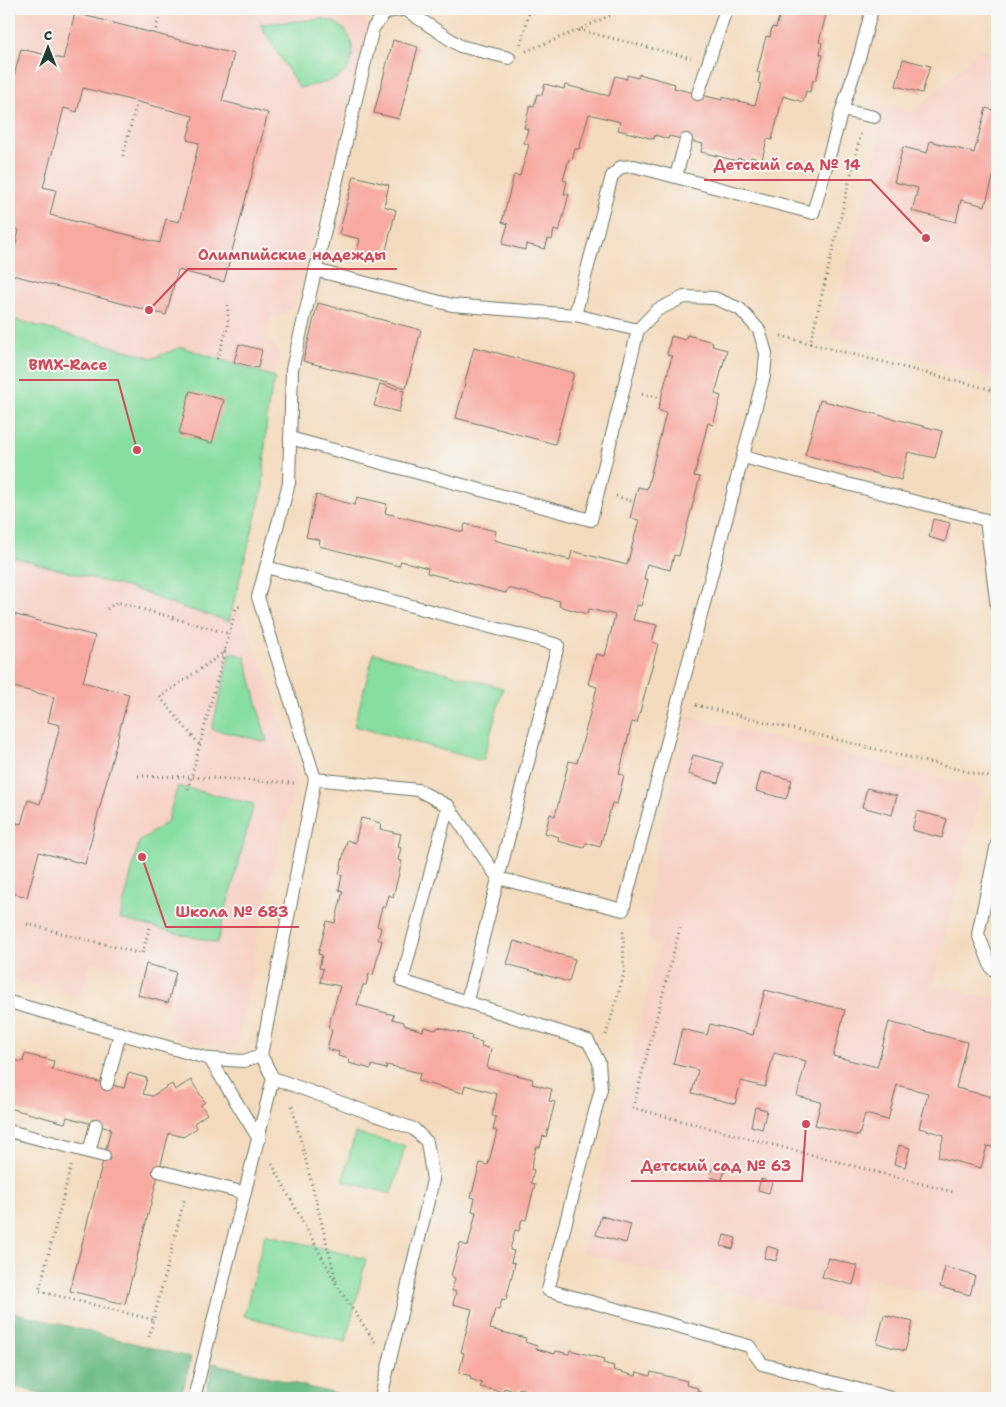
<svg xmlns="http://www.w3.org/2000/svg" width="1006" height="1407" font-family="'Shantell Sans',sans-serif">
<rect width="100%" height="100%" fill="#f6f6f2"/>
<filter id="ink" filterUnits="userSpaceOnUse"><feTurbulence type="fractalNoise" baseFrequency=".02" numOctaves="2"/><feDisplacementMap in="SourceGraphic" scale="10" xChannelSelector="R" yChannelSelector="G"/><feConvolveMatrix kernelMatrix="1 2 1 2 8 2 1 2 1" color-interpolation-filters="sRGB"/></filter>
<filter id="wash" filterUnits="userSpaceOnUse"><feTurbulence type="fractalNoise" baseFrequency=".0096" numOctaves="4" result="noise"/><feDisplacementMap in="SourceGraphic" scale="20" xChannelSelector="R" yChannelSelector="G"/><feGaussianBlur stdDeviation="1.12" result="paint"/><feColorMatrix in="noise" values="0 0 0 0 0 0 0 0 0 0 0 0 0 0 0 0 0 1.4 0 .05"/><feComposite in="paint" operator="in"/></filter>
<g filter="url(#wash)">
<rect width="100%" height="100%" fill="#f4dbbe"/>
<g fill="#f7d1c6">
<polygon points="9,9 357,9 367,25 295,305 281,316 271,315 266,338 272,342 280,357 267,412 263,488 233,609 238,610 264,669 297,776 257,932 252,976 237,1045 232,1050 178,1038 167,1027 180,970 145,961 140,975 91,962 80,997 9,978"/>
<polygon points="980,49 997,53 997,379 830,336 880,140 870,131 878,102 915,111"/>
<polygon points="688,717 982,788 933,984 997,1000 997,1249 982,1306 868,1278 857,1324 582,1252 660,944 649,940 653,863"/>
</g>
<g fill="#87dea1" stroke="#538e6a">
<path d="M323 19C330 21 338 23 344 29 356 42 356 66 340 76 328 84 312 85 299 88L260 24Z"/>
<polygon points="9,318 154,358 181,347 275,377 267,412 263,488 229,621 168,603 147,593 9,556"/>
<polygon points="230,653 245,656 267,742 212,729"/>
<polygon points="374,653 503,688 483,761 354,726"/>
<polygon points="178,786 254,804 217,943 120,919 139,842 167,822"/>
<polygon points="355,1133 405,1146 392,1194 343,1181"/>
<polygon points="265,1234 366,1259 346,1342 244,1316"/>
</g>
<g fill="#6dbd87" stroke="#467d5e">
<polygon points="9,1311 191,1358 181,1398 59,1398 9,1385"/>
<polygon points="214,1363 351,1398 205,1398"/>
</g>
<g id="blocks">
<g fill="#f8a9a0" fill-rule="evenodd">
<polygon points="781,9 834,9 834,11 827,10 819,42 822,43 820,54 823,55 816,80 813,80 810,92 806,91 803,102 783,96 772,140 767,139 762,160 751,157 750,161 738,158 737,161 701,152 703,144 669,136 668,139 655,135 654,139 618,130 620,122 589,114 579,149 575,149 572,160 569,159 563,180 567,181 564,194 569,194 559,232 554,230 552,240 548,239 545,249 526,244 525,250 502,244 508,224 502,222 514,175 520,176 529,145 524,143 528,129 524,128 530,105 534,106 537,94 542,95 545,84 564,89 565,85 609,96 615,76 627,79 627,75 638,78 639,74 675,84 674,88 722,100 722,97 755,105 761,84 758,83 760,73 757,72 766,36 770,37 772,27 776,28"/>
<path d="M75 13 234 54 222 101 268 113 224 282 178 270 166 315 9 274 19 230 9 227V95L21 49 63 59ZM83 88 193 116 187 140 199 143 179 222 166 219 160 243 50 215 56 190 43 187 64 108 77 112Z"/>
<polygon points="393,40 418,47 399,119 374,113"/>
<polygon points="903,59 930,66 922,93 896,86"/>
<polygon points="986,108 997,111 997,172 995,171 985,206 961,200 956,222 912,211 918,188 894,182 903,147 927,153 930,141 974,153"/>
<polygon points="354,176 389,185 384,206 396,210 384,258 357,251 360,239 339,234"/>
<polygon points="318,303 421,330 406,388 303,361"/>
<polygon points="687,335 713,342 712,346 727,350 715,394 721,396 713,425 708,423 694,476 700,477 679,556 674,555 670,570 647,564 644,579 648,579 641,606 637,605 633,620 657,625 652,642 658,644 637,723 632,722 619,774 624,775 617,804 612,803 600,847 586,843 584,848 558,841 559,837 545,833 550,814 555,816 569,761 577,763 597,687 588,684 592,670 596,654 605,656 615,615 589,609 587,614 559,606 560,601 508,588 506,593 427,573 428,568 401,561 399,566 319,546 320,540 306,537 316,495 355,505 357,497 387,504 385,513 463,532 465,524 496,531 494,540 570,560 572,551 627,565 639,520 630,518 638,487 647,489 666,413 658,410 672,356 667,355 671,336 685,340"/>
<polygon points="239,344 262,350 258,368 234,362"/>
<polygon points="474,347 574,373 555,444 456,418"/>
<polygon points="380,384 404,391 399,412 374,406"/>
<polygon points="190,391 224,400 212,443 179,434"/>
<polygon points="820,400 942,431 935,458 908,452 901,480 805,455"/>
<polygon points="933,519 950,523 945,542 929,537"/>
<polygon points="9,613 95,636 83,682 129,694 85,864 39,852 27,897 9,892 9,821 21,824 28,800 40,804 60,725 48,722 54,697 9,686"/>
<polygon points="693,755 723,763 718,783 688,774"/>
<polygon points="761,772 792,780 786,799 756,791"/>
<polygon points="867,788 897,796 892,815 862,807"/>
<polygon points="917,811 947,819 942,838 912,830"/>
<polygon points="361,818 381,823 380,829 401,834 398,847 401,848 398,860 402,861 393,897 389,895 386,907 382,907 377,926 381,928 378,940 382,940 373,975 369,974 366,985 363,985 357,1005 394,1015 392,1019 404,1022 404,1025 423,1031 424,1027 436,1030 438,1027 472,1036 471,1039 482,1042 481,1046 491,1049 487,1068 533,1079 532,1084 552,1089 549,1101 555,1102 546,1137 543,1136 540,1147 536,1147 531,1169 534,1170 531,1183 535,1184 526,1220 522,1219 519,1231 515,1230 510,1250 514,1251 511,1262 515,1263 506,1300 502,1299 499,1310 495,1309 490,1329 526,1338 525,1342 537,1346 536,1349 555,1354 556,1351 569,1354 570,1350 604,1359 603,1363 614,1366 613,1370 636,1376 637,1372 650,1376 651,1372 687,1381 686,1385 698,1388 697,1391 708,1395 707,1398 551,1398 552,1397 519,1388 518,1392 504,1388 503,1392 480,1387 482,1383 470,1379 471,1376 459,1373 464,1353 461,1352 472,1309 453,1304 456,1292 452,1291 455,1278 451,1276 460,1243 468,1246 476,1212 472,1211 475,1198 471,1197 480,1163 488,1165 497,1131 493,1130 496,1117 492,1116 497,1094 465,1085 463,1093 418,1081 420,1073 387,1065 386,1069 372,1065 371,1069 349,1063 350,1059 338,1056 339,1052 327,1049 332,1030 328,1028 340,986 320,982 323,969 319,968 322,955 318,954 327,921 335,923 343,891 339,890 342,875 339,874 347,840 355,843"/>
<polygon points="514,941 575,959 569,982 507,964"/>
<polygon points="146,964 176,972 168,1003 138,995"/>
<polygon points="765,990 845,1010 833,1056 877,1067 889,1022 967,1042 956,1088 997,1098 997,1148 987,1146 981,1168 938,1157 944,1135 919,1128 928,1093 897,1085 888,1120 865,1114 859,1136 815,1125 821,1102 797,1096 806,1061 774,1053 765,1087 741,1081 735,1104 692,1093 698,1070 673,1064 682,1029 707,1035 710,1024 753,1035"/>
<polygon points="25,1054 54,1061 52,1070 124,1088 128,1073 147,1078 143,1094 152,1096 172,1084 175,1090 191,1080 205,1102 201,1105 207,1114 194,1123 197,1128 183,1137 169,1133 125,1304 70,1291 111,1129 67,1117 65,1123 9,1108 9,1059 23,1062"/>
<polygon points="755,1107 767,1110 762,1129 751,1126"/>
<polygon points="899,1145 910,1148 905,1167 894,1164"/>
<polygon points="713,1166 725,1169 722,1180 710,1177"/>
<polygon points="761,1179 772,1182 769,1193 758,1190"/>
<polygon points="601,1216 631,1224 626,1243 596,1235"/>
<polygon points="724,1235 736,1238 733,1249 721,1246"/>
<polygon points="767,1246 779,1250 776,1261 764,1258"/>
<polygon points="828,1258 858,1266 853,1285 822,1277"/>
<polygon points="945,1267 975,1276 970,1295 940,1287"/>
<polygon points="884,1315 913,1322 905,1351 877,1343"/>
</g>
</g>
</g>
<g filter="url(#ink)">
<use href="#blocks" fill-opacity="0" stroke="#6a7464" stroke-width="1"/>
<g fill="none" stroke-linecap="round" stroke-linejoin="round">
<g stroke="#6a7464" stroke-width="14">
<g id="service">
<polyline points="406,10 460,46 509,58"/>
<polyline points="698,94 726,9"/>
<polyline points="842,110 874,117"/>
<polyline points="676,176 686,140"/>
<polyline points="315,270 452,305 575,315 612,176 621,167 634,166 813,213 842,110 860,55 872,9"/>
<polyline points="290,438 591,520 638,330"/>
<polyline points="743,457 986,520 997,607"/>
<polyline points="266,567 558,645 467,1000"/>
<polyline points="315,779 418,790 448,806 402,981 588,1041 599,1062 601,1089 548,1290 749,1346 762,1364 891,1398"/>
<polyline points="448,806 498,878 623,910 764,376 766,353 759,330 740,309 714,298 684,297 657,310 638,330 575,315"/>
<polyline points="997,844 978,934 992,969 997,971"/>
<polyline points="9,1002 210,1059 259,1139"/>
<polyline points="210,1059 244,1061 261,1055"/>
<polyline points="273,1078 414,1129 427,1142 433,1180 381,1397"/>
<polyline points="107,1084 120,1033"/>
<polyline points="9,1131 104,1156"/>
<polyline points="89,1152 96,1125"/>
<polyline points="159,1171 245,1193"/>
<polyline points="194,1398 273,1078 261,1055 315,779 258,597 289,483 292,369 373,28 386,12 407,9"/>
</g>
</g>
<g stroke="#6a7464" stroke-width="3" stroke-dasharray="1 4" stroke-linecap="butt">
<polyline points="579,30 691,58"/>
<polyline points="155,34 160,12"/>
<polyline points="521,44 530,9"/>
<polyline points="526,51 579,30 623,9"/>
<polyline points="123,156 137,101"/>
<polyline points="781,336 997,391"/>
<polyline points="810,344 861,133"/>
<polyline points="217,359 228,326 228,305"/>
<polyline points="642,394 661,398"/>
<polyline points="616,496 634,502"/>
<polyline points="107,609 117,602 230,634"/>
<polyline points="696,705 997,779"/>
<polyline points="199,744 160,697 226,651"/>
<polyline points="138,776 191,777 295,783"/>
<polyline points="188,789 236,608 242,605"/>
<polyline points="27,924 142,954 150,926"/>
<polyline points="680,928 633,1108 953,1192"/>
<polyline points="606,1035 624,974 623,928"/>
<polyline points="292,1106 337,1284"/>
<polyline points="272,1164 339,1289 375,1342"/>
<polyline points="71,1166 39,1291 154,1320"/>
<polyline points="149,1337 185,1197"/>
</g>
<use href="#service" stroke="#fff" stroke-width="12"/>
</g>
</g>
<path fill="none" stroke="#d1495b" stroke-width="2" d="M926 238L871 180H704M149 310L188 269H397M137 450L118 380H19M142 857L166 927H299M806 1124L802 1181H631"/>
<g fill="#d1495b" stroke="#f6f6f2" stroke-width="2">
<circle cx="926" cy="238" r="5"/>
<circle cx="149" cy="310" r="5"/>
<circle cx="137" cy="450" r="5"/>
<circle cx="142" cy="857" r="5"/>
<circle cx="806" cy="1124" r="5"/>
</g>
<g font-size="15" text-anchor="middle" font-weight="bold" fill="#d1495b" stroke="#f6f6f2" stroke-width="4" stroke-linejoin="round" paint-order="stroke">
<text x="787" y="170">Детский сад № 14</text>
<text x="292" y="260">Олимпийские надежды</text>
<text x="68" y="370">BMX-Race</text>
<text x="232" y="917">Школа № 683</text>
<text x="716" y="1171">Детский сад № 63</text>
</g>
<rect width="1006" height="1407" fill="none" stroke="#f6f6f2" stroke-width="30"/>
<g transform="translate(48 48)" stroke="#f6f6f2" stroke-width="4" paint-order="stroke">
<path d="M0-4L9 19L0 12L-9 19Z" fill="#1f3d34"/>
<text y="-8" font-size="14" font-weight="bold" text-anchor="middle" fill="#1f3d34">С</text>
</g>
</svg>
